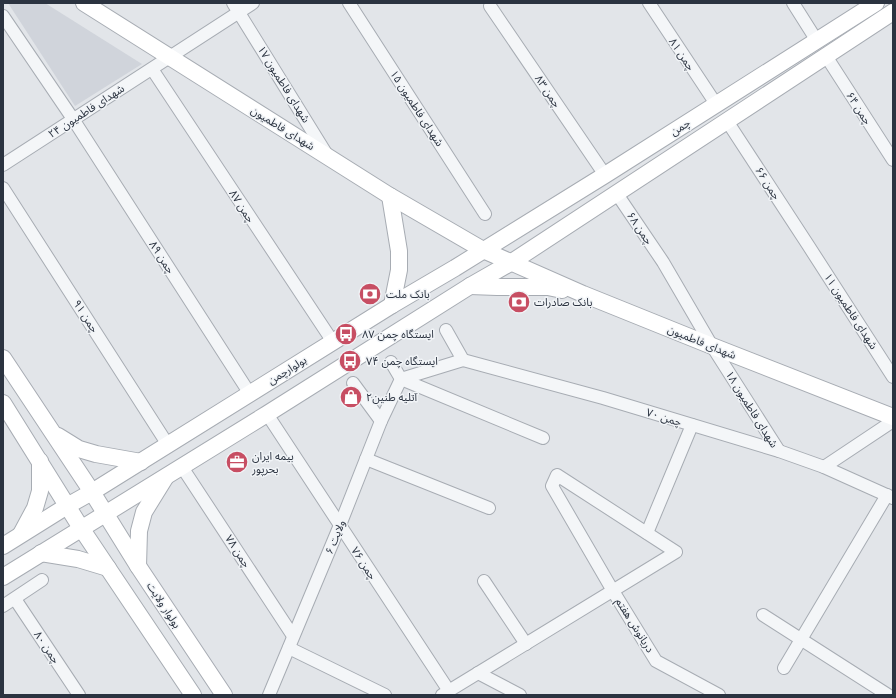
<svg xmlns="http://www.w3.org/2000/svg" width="896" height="698" font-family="Mulish,'Noto Sans Arabic',sans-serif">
<rect width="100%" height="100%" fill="#e2e5e9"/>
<polygon fill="#d0d4db" points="8,3 45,3 142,64 75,106"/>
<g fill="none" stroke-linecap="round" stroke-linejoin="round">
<g stroke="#a7acb3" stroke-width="14">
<g id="street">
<polyline points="233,3 327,155"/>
<polyline points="349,3 485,214"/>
<polyline points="649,3 716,104"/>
<polyline points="793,3 817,41"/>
<polyline points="490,6 605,175"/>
<polyline points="3,16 73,119 250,394"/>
<polyline points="826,56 893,160"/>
<polyline points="152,69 333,342"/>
<polyline points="727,121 808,245 893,377"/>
<polyline points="3,165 253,3"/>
<polyline points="3,188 168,445"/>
<polyline points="617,194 663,262 712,346 779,451"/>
<polyline points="446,330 463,360 603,398 779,451 824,467 893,498"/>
<polyline points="391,362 401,379"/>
<polyline points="401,379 543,438"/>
<polyline points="401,379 463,360"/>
<polyline points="353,383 381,421"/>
<polyline points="267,414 449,691"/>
<polyline points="366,459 489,508"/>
<polyline points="182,467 293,636"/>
<polyline points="824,467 893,421"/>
<polyline points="647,533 692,425"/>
<polyline points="484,581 526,644"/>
<polyline points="15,599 79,695"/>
<polyline points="3,606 42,580"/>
<polyline points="763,615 888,695"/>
<polyline points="289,648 385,695"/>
<polyline points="784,668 887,495"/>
<polyline points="478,673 520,695"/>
<polyline points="269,695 340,525 381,421 401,379"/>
<polyline points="442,695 676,552 557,475 552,486 613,591 656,661 719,695"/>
</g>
</g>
<g stroke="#a7acb3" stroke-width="18">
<g id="secondary">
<polyline points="84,3 390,196 483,250 583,294 712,346 893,417"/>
<polyline points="390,196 399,251 399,270 392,305"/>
<polyline points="470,286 497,287 548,287 562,290"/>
<polyline points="3,358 92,492 138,566 224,695"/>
<polyline points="3,403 81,528 193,695"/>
<polyline points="58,436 79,449 96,454 141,462"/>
<polyline points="21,534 35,508 40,491 40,461"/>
<polyline points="3,546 67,506 92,492 392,305 455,268 605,175 876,3"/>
<polyline points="41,553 78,559 108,568"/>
<polyline points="138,566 139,531 144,512 165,478"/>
<polyline points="3,577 267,414 470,286 512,262 893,12"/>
</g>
</g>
<use href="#street" stroke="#f4f6f8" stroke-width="12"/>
<use href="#secondary" stroke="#fff" stroke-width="16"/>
</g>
<defs>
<g id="bank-disc" transform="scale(1.15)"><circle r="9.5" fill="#c74e63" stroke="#f1f4f7"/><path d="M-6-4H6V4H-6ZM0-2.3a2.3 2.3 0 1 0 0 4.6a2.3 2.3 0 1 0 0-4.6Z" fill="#fff"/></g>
<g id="bus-disc" transform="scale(1.15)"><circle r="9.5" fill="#c74e63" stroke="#f1f4f7"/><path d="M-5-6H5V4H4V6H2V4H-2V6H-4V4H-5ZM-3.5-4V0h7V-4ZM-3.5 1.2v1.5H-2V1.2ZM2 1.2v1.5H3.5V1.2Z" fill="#fff"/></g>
<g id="shop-disc" transform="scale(1.15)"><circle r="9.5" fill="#c74e63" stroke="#f1f4f7"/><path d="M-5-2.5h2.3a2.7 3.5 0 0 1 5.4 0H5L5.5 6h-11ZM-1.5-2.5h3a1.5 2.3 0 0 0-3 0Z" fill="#fff"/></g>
<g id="office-disc" transform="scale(1.15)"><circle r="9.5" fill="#c74e63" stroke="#f1f4f7"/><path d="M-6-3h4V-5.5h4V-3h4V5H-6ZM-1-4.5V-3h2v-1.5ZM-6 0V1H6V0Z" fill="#fff"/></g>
</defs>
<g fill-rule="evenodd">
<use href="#bank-disc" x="370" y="294"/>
<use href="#bank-disc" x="519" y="302"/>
<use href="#bus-disc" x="346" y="334"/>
<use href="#bus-disc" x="350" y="361"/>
<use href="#shop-disc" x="351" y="397"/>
<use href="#office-disc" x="237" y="462"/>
</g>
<g text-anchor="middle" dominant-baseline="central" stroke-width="3" stroke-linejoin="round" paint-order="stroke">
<g font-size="11" fill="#2b3340" stroke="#f1f4f7">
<text transform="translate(682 54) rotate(56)">چمن ۸۱</text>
<text transform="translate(284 84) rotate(58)">شهدای فاطمیون ۱۷</text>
<text transform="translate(548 91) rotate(56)">چمن ۸۳</text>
<text transform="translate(417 108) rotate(57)">شهدای فاطمیون ۱۵</text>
<text transform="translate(859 108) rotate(57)">چمن ۶۴</text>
<text transform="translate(86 111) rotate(-33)">شهدای فاطمیون ۲۴</text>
<text transform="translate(680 127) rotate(-32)">چمن</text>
<text transform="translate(283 128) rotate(32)">شهدای فاطمیون</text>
<text transform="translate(768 183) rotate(57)">چمن ۶۶</text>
<text transform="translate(242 206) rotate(57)">چمن ۸۷</text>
<text transform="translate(640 228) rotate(56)">چمن ۶۸</text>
<text transform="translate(162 257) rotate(57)">چمن ۸۹</text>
<text transform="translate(851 311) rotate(57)">شهدای فاطمیون ۱۱</text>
<text transform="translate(86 316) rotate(57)">چمن ۹۱</text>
<text transform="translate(702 342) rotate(22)">شهدای فاطمیون</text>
<text transform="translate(287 370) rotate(-32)">بولوارچمن</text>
<text transform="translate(752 409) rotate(58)">شهدای فاطمیون ۱۸</text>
<text transform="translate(664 417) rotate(17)">چمن ۷۰</text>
<text transform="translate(335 537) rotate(-68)">ولایت ۶</text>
<text transform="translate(238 551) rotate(57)">چمن ۷۸</text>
<text transform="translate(364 563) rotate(57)">چمن ۷۶</text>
<text transform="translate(164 605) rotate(57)">بولوار ولایت</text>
<text transform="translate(635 625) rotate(58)">دریانوش هفتم</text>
<text transform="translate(47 647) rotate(56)">چمن ۸۰</text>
</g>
<g font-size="11" fill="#2b3340" stroke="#f1f4f7" text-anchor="start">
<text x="386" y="294">بانک ملت</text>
<text x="534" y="302">بانک صادرات</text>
<text x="362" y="334">ایستگاه چمن ۸۷</text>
<text x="366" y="361">ایستگاه چمن ۷۴</text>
<text x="366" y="397">آتلیه طنین۲</text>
<text x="252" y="456">بيمه ايران<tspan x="252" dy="13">بحرپور</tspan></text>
</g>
</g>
<rect width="896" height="698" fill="none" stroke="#2b3340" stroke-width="8"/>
</svg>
